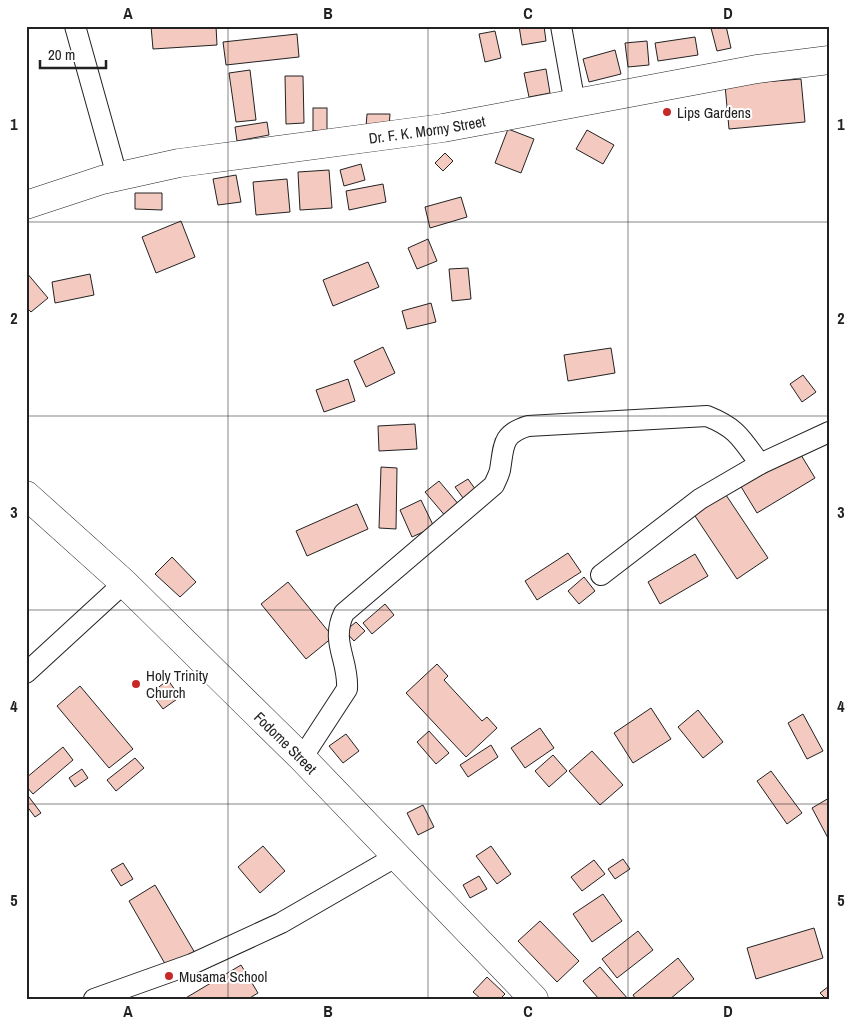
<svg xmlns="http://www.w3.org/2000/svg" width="855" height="1025" font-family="'Archivo Narrow',sans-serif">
<rect width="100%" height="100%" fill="#fff"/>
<g fill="#f3c9c0" stroke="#222">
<polygon points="151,26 216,26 217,45 153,49"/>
<polygon points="519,26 544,26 546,41 522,45"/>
<polygon points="719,26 726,26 731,48 717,51 711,28"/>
<polygon points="495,31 501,58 485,62 479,34"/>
<polygon points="297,34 299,57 226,65 223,42"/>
<polygon points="695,37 698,55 658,61 655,43"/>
<polygon points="647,41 649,65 628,67 625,43"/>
<polygon points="615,50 621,74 589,82 583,59"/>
<polygon points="546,69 550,93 529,97 524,73"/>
<polygon points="250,70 256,120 236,122 229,73"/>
<polygon points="285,76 303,76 304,123 286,124"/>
<polygon points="801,79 805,122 729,129 725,85"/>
<rect x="313" y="108" width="14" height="23"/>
<polygon points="367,114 390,114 389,127 366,127"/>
<polygon points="267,122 269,135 237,141 235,127"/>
<polygon points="508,129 534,139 521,173 495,163"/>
<polygon points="587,130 614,145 603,164 576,149"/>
<polygon points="445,153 453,161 443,171 435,163"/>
<polygon points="361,164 365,180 344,186 340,170"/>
<polygon points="329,170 332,208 300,210 298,172"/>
<polygon points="236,175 241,202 218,205 213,179"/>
<polygon points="287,179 290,212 256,215 253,182"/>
<polygon points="383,184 386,202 349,210 346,191"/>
<polygon points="135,193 162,193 162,210 135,209"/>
<polygon points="461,197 467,217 430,228 425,207"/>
<polygon points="181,221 195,257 156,273 142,237"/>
<polygon points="428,239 437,261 417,269 408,248"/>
<polygon points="368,262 379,287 333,306 323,280"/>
<polygon points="468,268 471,299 452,301 449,269"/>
<polygon points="26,272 48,298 31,312 26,307"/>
<polygon points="90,274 94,295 55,303 52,282"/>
<polygon points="431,303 436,322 407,329 402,311"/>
<polygon points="383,347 395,373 366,387 354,361"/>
<polygon points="611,348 615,373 568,381 564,355"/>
<polygon points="803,375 816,392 802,402 790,384"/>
<polygon points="348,379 355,401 324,412 316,390"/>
<polygon points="415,424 417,449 379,451 378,426"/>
<polygon points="798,450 815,478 757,513 740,485"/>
<polygon points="381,467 397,468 396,529 379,528"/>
<polygon points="468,479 478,493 466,502 455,487"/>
<polygon points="439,481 460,506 447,518 425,492"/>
<polygon points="724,492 768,558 737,579 693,513"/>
<polygon points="421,500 434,527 412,537 400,510"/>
<polygon points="357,504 368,529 307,556 296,531"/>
<polygon points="568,553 581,572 537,600 525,581"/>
<polygon points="695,554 708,576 660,604 648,582"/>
<polygon points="172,557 196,582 180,597 155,574"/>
<polygon points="584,577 595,591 579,604 568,591"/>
<polygon points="288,582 333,637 306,659 261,604"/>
<polygon points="385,604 394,615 372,634 363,623"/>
<polygon points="356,622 365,631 354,641 345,631"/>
<polygon points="437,664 448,676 444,680 482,721 487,717 497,728 466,757 406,693"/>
<polygon points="168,680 180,697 163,709 151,693"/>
<polygon points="80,686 133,749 109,768 57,706"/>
<polygon points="651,708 671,739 633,763 614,733"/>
<polygon points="698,710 723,742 703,758 678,727"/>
<polygon points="803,714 823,751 807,759 788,723"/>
<polygon points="540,728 554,748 525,768 511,748"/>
<polygon points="429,731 449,753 436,764 417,742"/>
<polygon points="346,734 359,751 343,763 329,746"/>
<polygon points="491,745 498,757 468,777 460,765"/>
<polygon points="63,747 73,760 33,794 26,786 26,778"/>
<polygon points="592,751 623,785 600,805 569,771"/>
<polygon points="553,755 567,771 549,787 535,771"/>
<polygon points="135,758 144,768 116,791 107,780"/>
<polygon points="82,769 88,778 75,787 69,778"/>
<polygon points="771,771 802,813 787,824 757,781"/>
<polygon points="26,793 41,813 35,817 26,805"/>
<polygon points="829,798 829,840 812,808"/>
<polygon points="423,805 434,827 418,835 407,813"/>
<polygon points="263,846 285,871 260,893 238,867"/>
<polygon points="491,846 511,874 497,884 476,856"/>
<polygon points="623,859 630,869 615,879 608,869"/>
<polygon points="594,860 605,874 582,891 571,877"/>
<polygon points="123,863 133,879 121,886 111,870"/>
<polygon points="479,876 487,889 470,898 463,885"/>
<polygon points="155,885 195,953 168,969 129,901"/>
<polygon points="603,894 622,921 592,942 573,914"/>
<polygon points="540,921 579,961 557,982 518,941"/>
<polygon points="814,928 823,958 756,979 747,948"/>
<polygon points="638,931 653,950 617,978 602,959"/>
<polygon points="678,958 694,979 670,999 636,999 633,995"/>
<polygon points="241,965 258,993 248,999 184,999"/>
<polygon points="600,967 628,999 599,999 583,981"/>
<polygon points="487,977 505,994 500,999 481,999 473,992"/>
<polygon points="829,986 829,999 826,999 820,993"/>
</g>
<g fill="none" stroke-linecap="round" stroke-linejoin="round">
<g stroke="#222" stroke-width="22">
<g id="street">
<polyline points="75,26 117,176"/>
<polyline points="561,26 575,104"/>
<polyline points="601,575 700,499 760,464 829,432"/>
<polyline points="26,673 124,583"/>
<path d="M302 758 347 689C349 660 330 642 344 613L494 485C496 480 499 475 500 470 504 447 501 434 528 426L707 416C737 428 741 438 760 464"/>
<polyline points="94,999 192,964 281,923 397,856"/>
</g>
</g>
<g stroke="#222" stroke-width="29">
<g id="secondary">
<path id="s1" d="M26 205 102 180 179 163 443 128 757 69 829 60"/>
<path id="s2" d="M26 495 124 583 302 758 534 999"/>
</g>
</g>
<use href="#street" stroke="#fff" stroke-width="20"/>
<use href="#secondary" stroke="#fff" stroke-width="28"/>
</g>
<path fill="none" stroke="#222" stroke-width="1" stroke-opacity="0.55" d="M228 26V999M428 26V999M628 26V999M26 222H829M26 416H829M26 610H829M26 804H829"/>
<g fill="#c62828" stroke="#fff" stroke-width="2">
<circle cx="667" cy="112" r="5"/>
<circle cx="136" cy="684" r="5"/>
<circle cx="169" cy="976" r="5"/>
</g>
<g text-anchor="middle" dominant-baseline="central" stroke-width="4" stroke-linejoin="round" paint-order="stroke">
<g font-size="15" fill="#222" stroke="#fff" text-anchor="start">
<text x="677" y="112">Lips Gardens</text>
<text x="146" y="675">Holy Trinity<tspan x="146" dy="17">Church</tspan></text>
<text x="179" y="976">Musama School</text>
</g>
<g font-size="15" fill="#222" stroke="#fff">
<text stroke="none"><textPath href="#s1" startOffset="409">Dr. F. K. Morny Street</textPath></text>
<text stroke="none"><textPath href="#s2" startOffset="359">Fodome Street</textPath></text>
</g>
</g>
<rect width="855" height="1025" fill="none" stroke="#ffffff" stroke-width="55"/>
<path d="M40 60v8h66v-8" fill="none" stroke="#222222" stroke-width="2.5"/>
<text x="48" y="60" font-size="15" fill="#222222" stroke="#ffffff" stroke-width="4" paint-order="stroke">20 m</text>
<rect x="28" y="28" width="800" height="970" fill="none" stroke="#222" stroke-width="2"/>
<g font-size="16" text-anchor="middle" font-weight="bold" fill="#222">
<text x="128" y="19">A</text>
<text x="328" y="19">B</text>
<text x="528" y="19">C</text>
<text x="728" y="19">D</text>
<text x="14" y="130">1</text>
<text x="841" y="130">1</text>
<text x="14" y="324">2</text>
<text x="841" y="324">2</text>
<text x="14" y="518">3</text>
<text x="841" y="518">3</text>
<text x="14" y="712">4</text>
<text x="841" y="712">4</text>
<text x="14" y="906">5</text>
<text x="841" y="906">5</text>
<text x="128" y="1017">A</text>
<text x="328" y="1017">B</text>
<text x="528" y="1017">C</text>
<text x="728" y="1017">D</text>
</g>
</svg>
